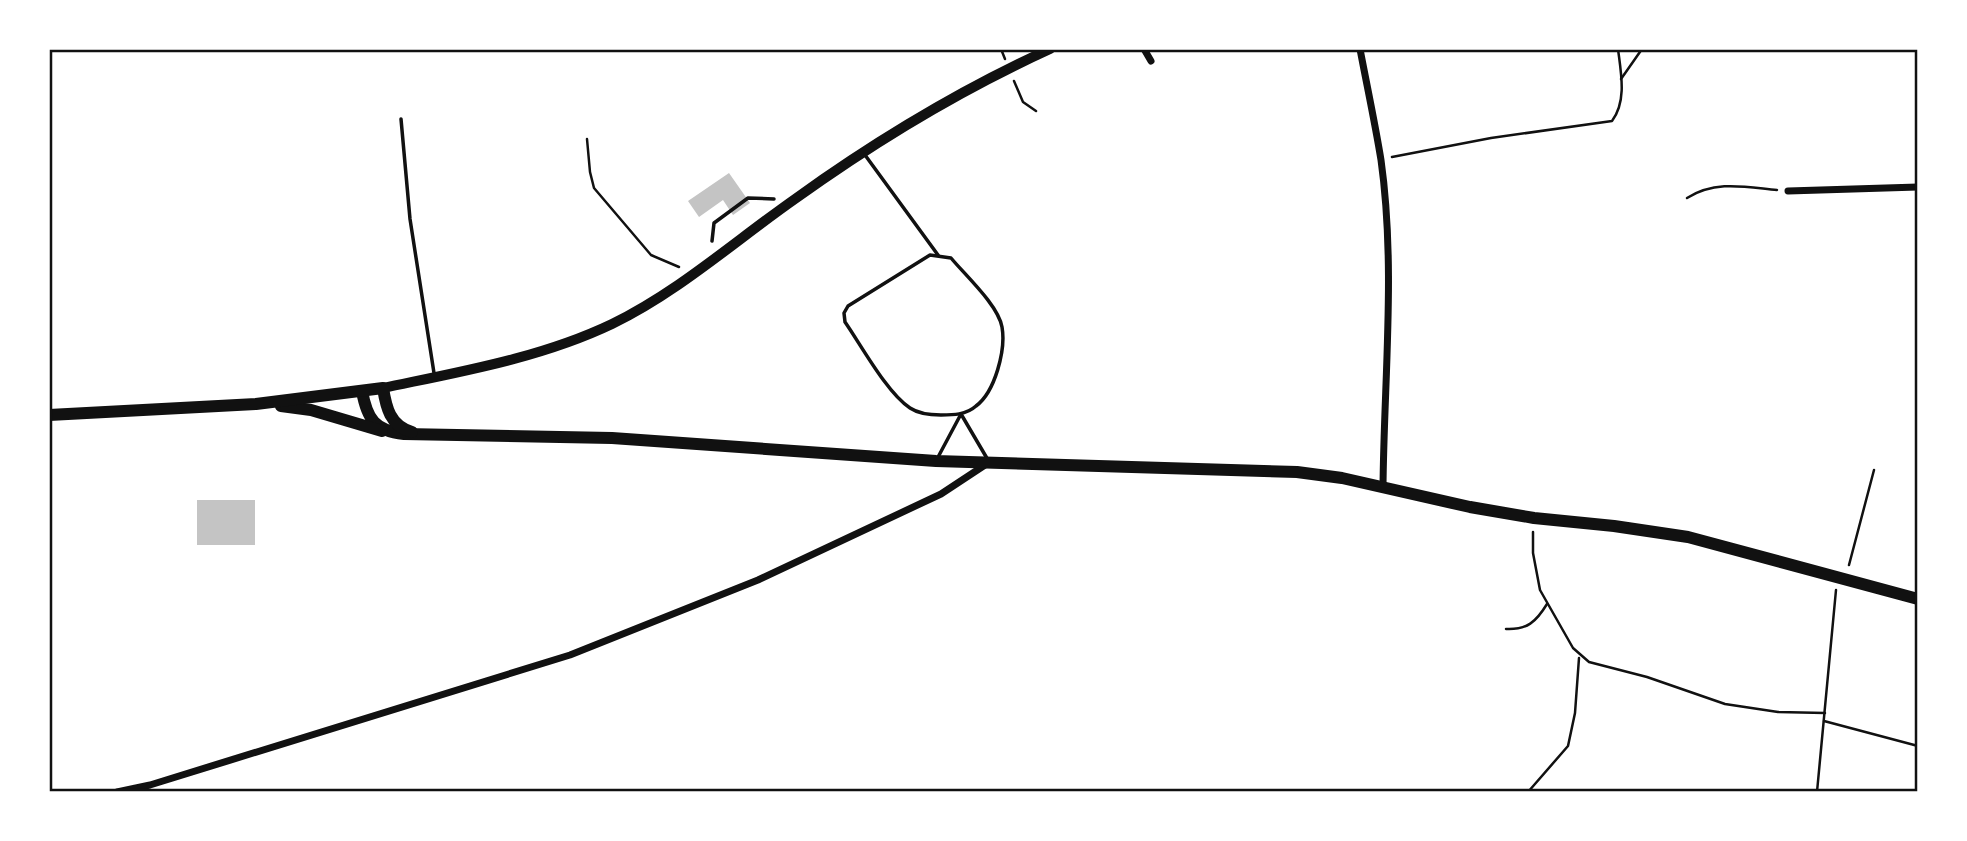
<svg xmlns="http://www.w3.org/2000/svg" width="1967" height="841" font-family="'IBM Plex Sans',sans-serif">
<rect width="100%" height="100%" fill="#fff"/>
<g fill="#c4c4c4">
<polygon points="729,173 750,203 733,215 723,200 699,217 688,201"/>
<rect x="197" y="500" width="58" height="45"/>
</g>
<g fill="none" stroke-linecap="round" stroke-linejoin="round">
<g stroke="#111" stroke-width="2.5">
<polyline points="1001,49 1005,59"/>
<polyline points="1621,79 1642,49"/>
<polyline points="1014,81 1023,102 1036,111"/>
<polyline points="587,139 590,172 594,188 651,255 679,267"/>
<path d="M1392 157 1491 138 1612 121C1627 101 1621 73 1618 49"/>
<path d="M1687 198C1716 180 1745 187 1777 190"/>
<polyline points="1533,532 1533,553 1540,590 1573,648 1589,662 1647,677 1725,704 1778,712 1825,713"/>
<polyline points="1849,565 1874,470"/>
<path d="M1506 629C1527 630 1536 622 1547 604"/>
<polyline points="1824,721 1918,746"/>
<polyline points="1528,792 1568,746 1575,713 1579,658"/>
<polyline points="1817,792 1836,590"/>
</g>
<g stroke="#111" stroke-width="3.5">
<polyline points="401,119 410,219 434,373"/>
<polyline points="865,155 938,255"/>
<polyline points="712,241 714,223 748,198 774,199"/>
<path d="M930 255 951 258C966 276 998 305 1002 327 1006 350 995 392 976 406 966 415 953 415 941 415 930 415 919 414 910 408 887 393 861 345 845 322L844 313 848 306Z"/>
<polyline points="937,459 961,414 988,460"/>
</g>
<g stroke="#111" stroke-width="7">
<polyline points="1144,49 1151,61"/>
<path d="M1360 49C1367 86 1375 123 1381 160 1396 267 1384 379 1383 487"/>
<polyline points="1788,191 1918,187"/>
<polyline points="117,792 150,785 570,655 758,580 941,494 988,463"/>
</g>
<path stroke="#111" stroke-width="10" d="M383 388C459 372 541 358 612 324 678 292 735 241 795 199 877 140 958 91 1050 49"/>
<g stroke="#111" stroke-width="12">
<path d="M362 391C367 419 375 431 404 434L612 438 936 461 1297 472 1342 478 1470 507 1534 518 1614 526 1688 537 1918 599"/>
<polyline points="281,406 311,410 382,431"/>
<path d="M49 415 256 404 383 388C386 407 390 426 412 432"/>
</g>
</g>
<rect width="1967" height="841" fill="none" stroke="#ffffff" stroke-width="102"/>
<rect x="51" y="51" width="1865" height="739" fill="none" stroke="#111" stroke-width="2.5"/>
</svg>
